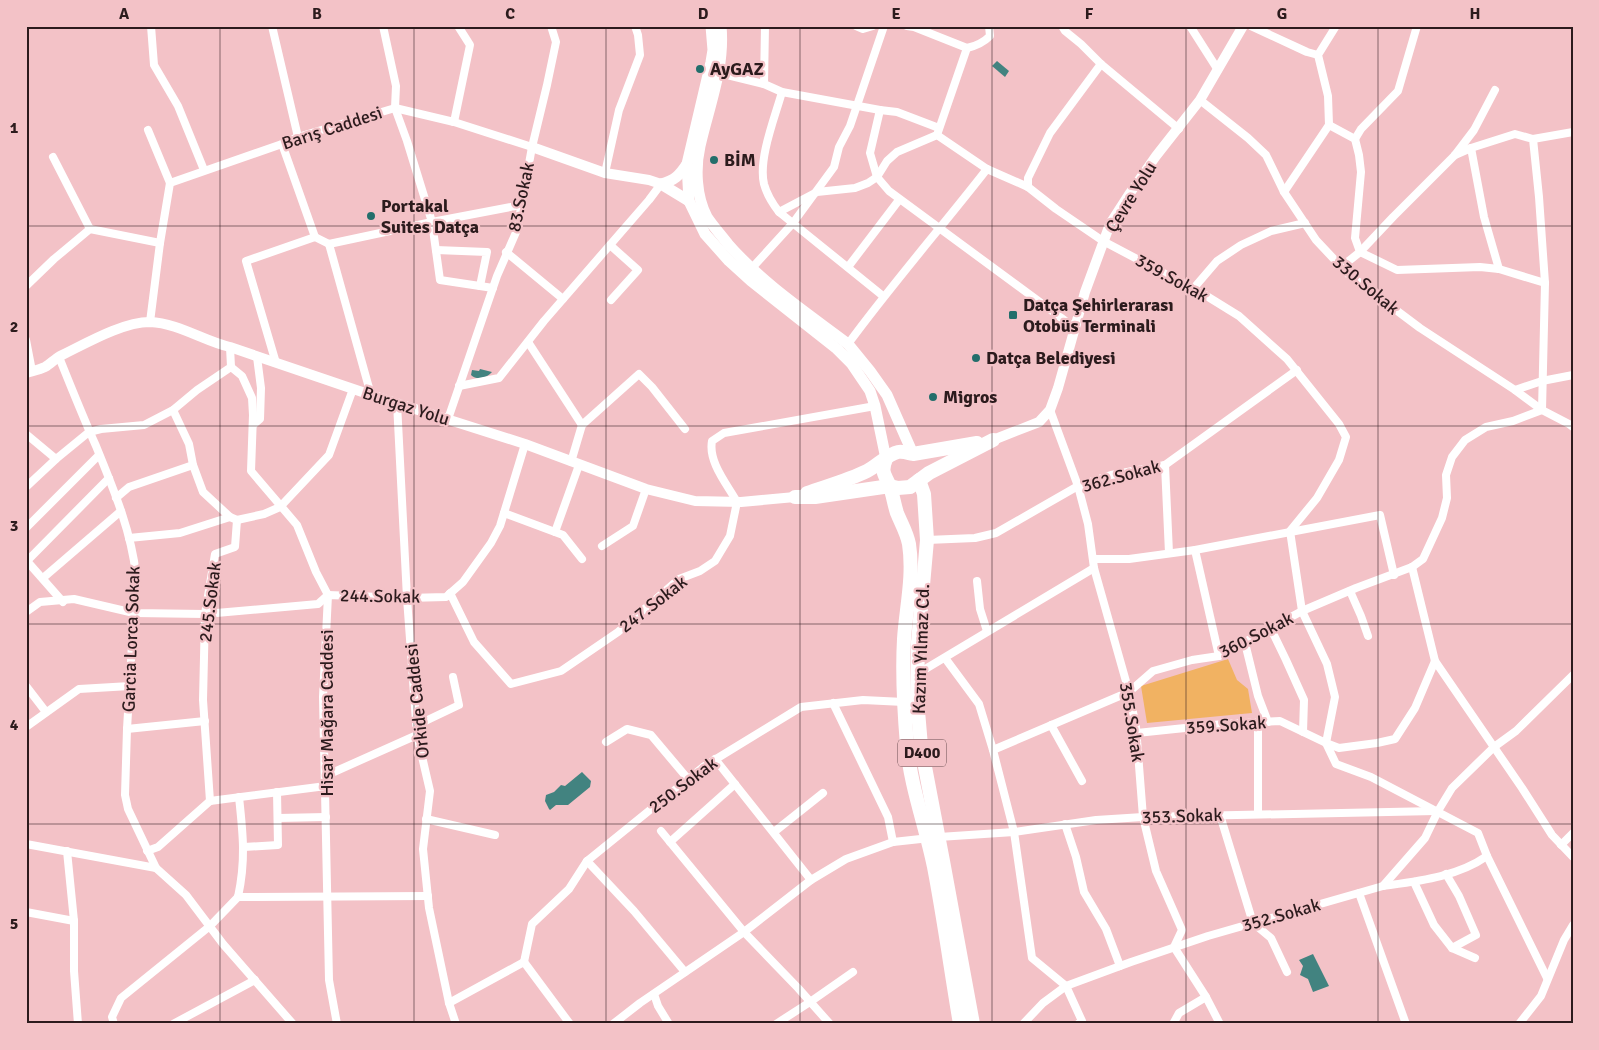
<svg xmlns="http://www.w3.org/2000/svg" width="1599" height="1050" font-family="Signika,sans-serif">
<rect width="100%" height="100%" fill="#f3c2c7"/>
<polygon fill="#f1b262" points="1228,659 1237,680 1248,689 1252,713 1147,723 1141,686"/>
<g fill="#428380">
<polygon points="997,61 1009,71 1005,77 992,66"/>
<path d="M480 369 492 372C487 378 477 381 471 375L472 370 479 371Z"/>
<polygon points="582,772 591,781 590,787 568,805 556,805 550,810 549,809 545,801 546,795 554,792 561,785 565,786"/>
<polygon points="1313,954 1329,986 1313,992 1308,979 1300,975 1303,966 1299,960"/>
</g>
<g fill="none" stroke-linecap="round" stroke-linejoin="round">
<g stroke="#fff" stroke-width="8">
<polyline points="151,26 154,65 178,106 204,170"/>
<polyline points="272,26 298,137"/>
<polyline points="383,26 396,86 395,108 407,141 432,222 440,280 493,288"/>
<polyline points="856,26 863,29 873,26"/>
<polyline points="907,26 914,27 967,48"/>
<polyline points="1062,26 1065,31 1081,44 1101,64 1179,129"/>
<polyline points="1190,26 1218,70"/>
<polyline points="1251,26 1307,52 1318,55"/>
<polyline points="719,73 764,84 782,92 880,110 870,153 877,177 889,191 1075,328"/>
<polyline points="764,84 765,26"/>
<path d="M782 92C775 117 758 159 764 184 767 195 772 203 779 212L883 296"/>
<polyline points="1200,100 1248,138 1266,155 1284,192 1316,240 1348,274 1420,328 1515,390 1542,410 1569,424 1573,427"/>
<polyline points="880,110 897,112 939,128"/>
<polyline points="454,122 470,45 458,26"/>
<polyline points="1329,125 1355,139 1359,155 1361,172 1355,238 1360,252 1397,270 1480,267 1499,269 1545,283"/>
<polyline points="148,130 170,183"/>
<path d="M937 135 967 48C976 46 983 43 990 36L989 26"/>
<polyline points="1355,139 1361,129 1398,91 1417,26"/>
<polyline points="1533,139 1573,132"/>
<polyline points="282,144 315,237"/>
<polyline points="1471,148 1484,217 1499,269"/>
<polyline points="1455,155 1471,148 1515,134 1533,139 1539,197 1545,283 1542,410"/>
<polyline points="53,157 90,229"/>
<polyline points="605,173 619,110 640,55 638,35 635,26"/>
<polyline points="1028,187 1028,178 1050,133 1101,64"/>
<polyline points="1284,192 1329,125 1328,96 1318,55 1336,26"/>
<path d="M779 212 817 192 855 188 868 183 877 177 887 161 897 152 937 135 987 169 1028 187 1056 209 1103 241 1205 295 1239 316 1287 359 1339 424 1346 437 1339 460 1317 498 1290 531 1302 611 1327 664 1335 697 1326 743 1336 764 1371 777 1478 833 1487 856C1457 877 1419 881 1383 886"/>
<polyline points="329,244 371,395"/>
<polyline points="610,245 638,270 611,300"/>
<polyline points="436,250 487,252 480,286"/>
<polyline points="506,252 563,299"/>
<polyline points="848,267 899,200"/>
<polyline points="1341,267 1360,252 1393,217 1455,155 1474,130 1495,90"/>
<polyline points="752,268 793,223 834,167 839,147 850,126 884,26"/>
<polyline points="26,286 54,259 90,229 160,243"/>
<polyline points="1193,289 1217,261 1241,245 1271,231 1305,223"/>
<polyline points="150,322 160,243 170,183 282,144 298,137 395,108 454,122 532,147"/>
<polyline points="26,340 32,371"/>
<polyline points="528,342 582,425"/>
<path d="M848 344C892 284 941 228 987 169"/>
<path d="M59 357C71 387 83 417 96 446 113 488 131 530 136 575L127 729 125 795 128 809 156 868"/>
<polyline points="276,363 246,261 315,237 329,244 432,222 521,205"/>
<polyline points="231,367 242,376 252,398 253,415 251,471 297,525 316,572 328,595 323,697 329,980 337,1024"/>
<polyline points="459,386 499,378 544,321 649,200 661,184"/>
<polyline points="1515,390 1542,381 1573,375"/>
<polyline points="397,403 407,598 417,735 430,791 423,849 429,908 449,1003 456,1024"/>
<polyline points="173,410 189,444 193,465 203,492 230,517 237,520 235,547 215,554 205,614 203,700 210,801"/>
<polyline points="1050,410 1078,486 1088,524 1094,568 1129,692 1136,727 1143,817 1156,871 1182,930 1174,947 1206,997 1220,1024"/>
<polyline points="448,419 497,276 517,230 532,147 547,85 556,42 551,26"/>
<polyline points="253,425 260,419 261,388 257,357"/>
<polyline points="26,434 56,459"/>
<polyline points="571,462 582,425 639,374 652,387 685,429"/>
<polyline points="1165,465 1169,553"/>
<polyline points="26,487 56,459 89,432 101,429 144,425 173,410 197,390 231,367 230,347"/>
<polyline points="116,498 129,487 193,465"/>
<polyline points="504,513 563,535 582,559"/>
<polyline points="237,520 264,514 280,507 329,455 353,389"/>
<polyline points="26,528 99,455"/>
<polyline points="555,532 579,465"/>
<polyline points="129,538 180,533 230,517"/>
<polyline points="927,540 975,538 996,533 1078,486 1111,475 1165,465 1297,370"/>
<polyline points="602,546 633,526 646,489"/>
<polyline points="1195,550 1219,656"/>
<polyline points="1094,559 1129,559 1195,550 1380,515 1394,575"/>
<polyline points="26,560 63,602"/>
<polyline points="27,561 109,478"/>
<polyline points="43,578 121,511"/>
<polyline points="977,581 980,609 987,631"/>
<polyline points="1350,591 1361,616 1368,636"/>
<path d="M450 593 474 642 511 684 561 671 618 632 679 579 700 571 715 561 730 536 737 502C727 484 708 462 712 441L724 433 875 406"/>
<polyline points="26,612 40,602 74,599 134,613 205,614 318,604 328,595 407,598 446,597 463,582 491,543 500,526 525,444"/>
<polyline points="1271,629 1286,660 1304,700 1303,732"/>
<polyline points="1245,643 1258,696 1268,722"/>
<polyline points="945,658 979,704 993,750 1014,832 1032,958 1066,986 1082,1021 1078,1024"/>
<polyline points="1435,661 1522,788 1552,835 1573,857"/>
<polyline points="917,674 1094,568"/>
<polyline points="26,686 46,712"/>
<polyline points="833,703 888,817 893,842"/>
<polyline points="417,725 459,705 453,677"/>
<polyline points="1051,725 1082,781"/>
<polyline points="26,727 79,689 130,686"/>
<polyline points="127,729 205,721"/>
<polyline points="1137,733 1223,724 1280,721 1326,743 1339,748 1377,743 1395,739 1415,708 1435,661 1412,567"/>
<polyline points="606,742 627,729 651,735 688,779"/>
<polyline points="993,750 1129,692 1153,671 1192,660 1219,656 1302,611 1356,588 1412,567 1423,559 1442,518 1447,498 1446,475 1452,457 1465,440 1486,427 1513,421 1542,410"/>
<polyline points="715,759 811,880"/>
<polyline points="325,776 417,735"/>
<polyline points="1258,814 1258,722"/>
<polyline points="1220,815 1253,923 1271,938 1287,972"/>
<polyline points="278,818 326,817"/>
<polyline points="426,819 495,835"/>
<polyline points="1065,824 1076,857 1084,892 1106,929 1120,966"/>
<polyline points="661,831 744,932 798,988 830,1024"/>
<polyline points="774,832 823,793"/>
<polyline points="670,842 735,784"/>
<polyline points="26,844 156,868 186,895 223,944 293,1024"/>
<polyline points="1561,845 1573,833"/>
<polyline points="244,847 278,845 277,792"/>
<polyline points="67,851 74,921 74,971 78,1024"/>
<polyline points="147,851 158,847 210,801 326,786"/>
<polyline points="1487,856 1547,978"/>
<polyline points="587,861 634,911 685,972"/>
<polyline points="1446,874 1459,896 1476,935 1452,948"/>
<polyline points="1414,882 1434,925 1452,948 1475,958"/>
<polyline points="1359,893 1406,1024"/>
<polyline points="238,897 428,896"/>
<path d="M238 897C246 860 243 834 239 797"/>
<polyline points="26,912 74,921"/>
<polyline points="524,962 532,924 569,889 587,861 703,767 801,707 863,700 904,702"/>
<polyline points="524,962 570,1024"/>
<polyline points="654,994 658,1006 669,1024"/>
<polyline points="449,1003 524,962"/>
<polyline points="114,1024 112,1017 121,998 210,926 238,897"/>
<polyline points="173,1024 255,980"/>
<polyline points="613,1024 640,1003 744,932 811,880 846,859 893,842 939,837 1014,832 1096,820 1143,817 1436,811"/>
<polyline points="776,1024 810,1002 853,972"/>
<polyline points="1023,1024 1043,1003 1066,986 1131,962 1208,936 1383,886 1425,838 1438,811 1452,788 1494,747 1516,731 1573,675"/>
<polyline points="1173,1024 1179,1013 1206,997"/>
<polyline points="1519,1024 1541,996 1564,940 1573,925"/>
</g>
<g stroke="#fff" stroke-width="10">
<polyline points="532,147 605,173 649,180 661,184"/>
<path d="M26 373C32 371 39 370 45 367 50 364 55 359 60 356 85 344 122 322 150 322 178 323 204 341 230 347L371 395 525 444 646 489 695 501 741 502 795 497"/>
<polyline points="993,440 1039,422 1050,410 1058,388 1085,292 1110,224 1130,193 1156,156 1200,100 1243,26"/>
</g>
<g stroke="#fff" stroke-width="11">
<polyline points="711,26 713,50 711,62 687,164 689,201 705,234 729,261 751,281 837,349 851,363 870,391 875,406 886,459"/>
<path d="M721 26C725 68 709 106 700 146 695 168 696 196 707 217 713 226 721 235 728 244 762 283 807 313 848 344L870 371 887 395 913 454"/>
<path d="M661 184C675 180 679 176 687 164"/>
<polyline points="661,184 689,201"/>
</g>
<g stroke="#fff" stroke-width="14">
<path d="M886 459C880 474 886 475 890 487 893 495 894 504 897 513 901 523 907 533 909 544 914 576 906 608 904 639 902 674 904 710 907 745 910 785 926 827 934 867 944 919 951 971 960 1024"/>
<polyline points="919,480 924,494 927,540 918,642 917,699 921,746 943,861 973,1024"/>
<path d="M807 493C827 486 849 480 867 471 877 466 888 454 898 452 903 451 908 453 913 454L977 443"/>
<polyline points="795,497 815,497 890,486 898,488 910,487 929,473 993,440"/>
</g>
</g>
<path fill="none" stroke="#2c1b1d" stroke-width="1" stroke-opacity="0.55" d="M220 26V1024M414 26V1024M606 26V1024M800 26V1024M992 26V1024M1186 26V1024M1378 26V1024M26 226H1573M26 426H1573M26 624H1573M26 824H1573"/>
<g fill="#236e6b" stroke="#f3c2c7" stroke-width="2">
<circle cx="700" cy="69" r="5"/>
<circle cx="714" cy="160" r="5"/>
<circle cx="371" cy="216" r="5"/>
<rect x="1008" y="310" width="10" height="10" rx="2.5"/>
<circle cx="976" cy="358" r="5"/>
<circle cx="933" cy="397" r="5"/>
</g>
<g text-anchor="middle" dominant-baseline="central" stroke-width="4.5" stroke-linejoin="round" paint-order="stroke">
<rect fill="#f3c2c7" stroke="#684d50" stroke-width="1" x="898" y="739.5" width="48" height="27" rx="4"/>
<g font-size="16" font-weight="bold" fill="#2c1b1d">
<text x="922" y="753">D400</text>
</g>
<g font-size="18" font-weight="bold" fill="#2c1b1d" stroke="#f3c2c7" text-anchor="start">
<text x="710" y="69">AyGAZ</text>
<text x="724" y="160">BİM</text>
<text x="381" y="206">Portakal<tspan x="381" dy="21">Suites Datça</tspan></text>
<text x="1023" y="305">Datça Şehirlerarası<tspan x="1023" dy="21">Otobüs Terminali</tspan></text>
<text x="986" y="358">Datça Belediyesi</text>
<text x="943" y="397">Migros</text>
</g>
<g font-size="18" fill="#2c1b1d" stroke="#f3c2c7">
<text transform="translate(332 128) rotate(-18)">Barış Caddesi</text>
<text transform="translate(521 197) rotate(-78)">83.Sokak</text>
<text transform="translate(1131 197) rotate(-58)">Çevre Yolu</text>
<text transform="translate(1172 278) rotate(29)">359.Sokak</text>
<text transform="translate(1366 285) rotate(40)">330.Sokak</text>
<text transform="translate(406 406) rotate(18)">Burgaz Yolu</text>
<text transform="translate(1121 476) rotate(-15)">362.Sokak</text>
<text transform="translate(380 596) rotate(1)">244.Sokak</text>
<text transform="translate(210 602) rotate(-83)">245.Sokak</text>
<text transform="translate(653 604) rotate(-38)">247.Sokak</text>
<text transform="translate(1256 635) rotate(-27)">360.Sokak</text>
<text transform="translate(131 639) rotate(-88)">Garcia Lorca Sokak</text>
<text transform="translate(921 649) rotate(-88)">Kazım Yılmaz Cd.</text>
<text transform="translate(417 701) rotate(-96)">Orkide Caddesi</text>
<text transform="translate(327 713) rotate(-90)">Hisar Mağara Caddesi</text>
<text transform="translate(1132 722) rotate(81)">355.Sokak</text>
<text transform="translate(1226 725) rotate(-4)">359.Sokak</text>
<text transform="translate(683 785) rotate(-37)">250.Sokak</text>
<text transform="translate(1182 816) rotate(-2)">353.Sokak</text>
<text transform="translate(1281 915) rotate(-16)">352.Sokak</text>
</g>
</g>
<rect width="1599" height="1050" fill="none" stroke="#f3c2c7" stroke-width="55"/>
<rect x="28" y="28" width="1544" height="994" fill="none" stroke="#2c1b1d" stroke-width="2"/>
<g font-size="16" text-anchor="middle" font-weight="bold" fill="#2c1b1d">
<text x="124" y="19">A</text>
<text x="317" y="19">B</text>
<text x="510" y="19">C</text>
<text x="703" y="19">D</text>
<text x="896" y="19">E</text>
<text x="1089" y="19">F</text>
<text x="1282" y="19">G</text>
<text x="1475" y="19">H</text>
<text x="14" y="133">1</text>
<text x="14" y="332">2</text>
<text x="14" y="531">3</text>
<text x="14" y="730">4</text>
<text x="14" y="929">5</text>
</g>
</svg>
